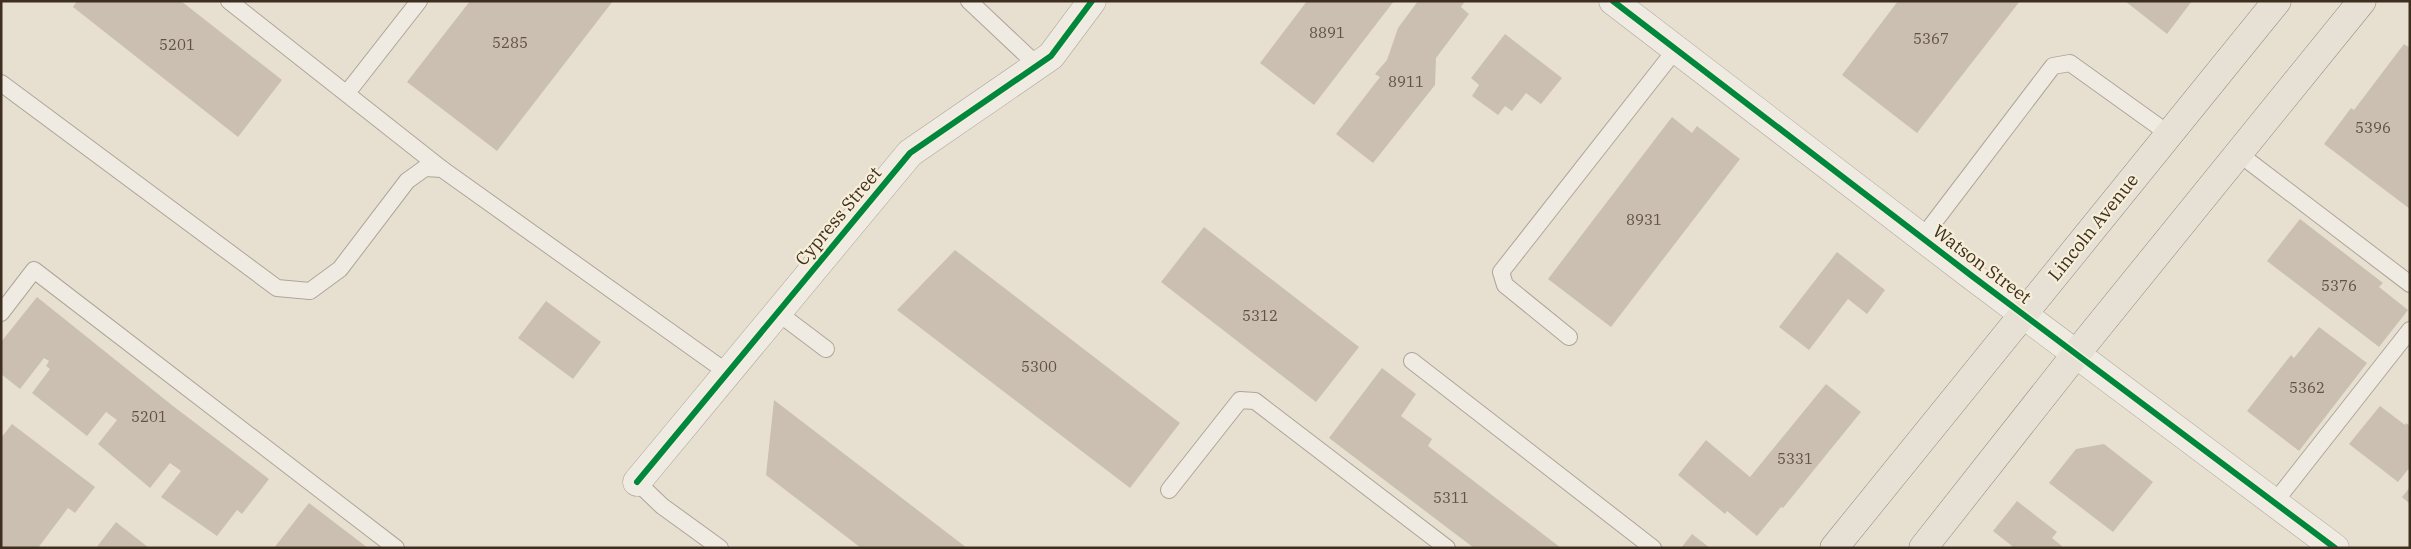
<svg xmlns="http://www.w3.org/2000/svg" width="2411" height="549" font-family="'IBM Plex Serif',serif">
<rect width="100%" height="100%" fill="#e7e0d1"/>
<g fill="#cbbfb2">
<polygon points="77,1 181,1 282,80 238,137 73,7"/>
<polygon points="470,1 613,1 497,151 407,82"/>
<polygon points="1307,1 1394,1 1314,105 1260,63"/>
<polygon points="1418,1 1465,1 1461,7 1469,14 1436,58 1435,85 1373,163 1336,134 1380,77 1375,74 1387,60 1398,28"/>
<polygon points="1898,1 2020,1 1917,133 1842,75"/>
<polygon points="2125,1 2192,1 2167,34"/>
<polygon points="1505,34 1562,78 1541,104 1526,93 1512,111 1505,106 1498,115 1472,96 1479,85 1471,78"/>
<polygon points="2404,44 2410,48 2410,209 2324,144 2351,108 2354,110"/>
<polygon points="1672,117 1692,133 1697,126 1740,159 1611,327 1548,279"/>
<polygon points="2300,219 2383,283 2379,287 2408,310 2379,347 2267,261"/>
<polygon points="1204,227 1359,347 1316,402 1161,282"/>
<polygon points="955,250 1180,423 1130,488 897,310"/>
<polygon points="1837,252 1885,290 1867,314 1848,299 1809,350 1779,327"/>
<polygon points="37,297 173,406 269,479 242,514 237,510 217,536 161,497 181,471 170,463 150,488 98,444 117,420 106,412 87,436 32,393 50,369 46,366 49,361 44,358 20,389 1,374 1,342"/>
<polygon points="546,301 601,342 573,379 518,338"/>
<polygon points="2319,327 2367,363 2299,451 2247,411 2291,355 2294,358"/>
<polygon points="1382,368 1416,394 1401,416 1432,439 1428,446 1561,548 1474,548 1329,438"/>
<polygon points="1826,384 1861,412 1783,508 1781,507 1757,536 1727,511 1725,514 1678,475 1706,440 1750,477"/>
<polygon points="774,400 967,548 861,548 766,475"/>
<polygon points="2380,406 2405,425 2406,423 2410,426 2410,467 2398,482 2349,444"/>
<polygon points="12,424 95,487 75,513 68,508 38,548 1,548 1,438"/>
<polygon points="2104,444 2153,482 2113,532 2049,483 2076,449"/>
<polygon points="2410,487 2410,504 2402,497"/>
<polygon points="2017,501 2057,532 2052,538 2062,546 2061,548 2011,548 2012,546 1993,531"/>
<polygon points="309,503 368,548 274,548"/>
<polygon points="116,522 149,548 96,548"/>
<polygon points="1692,534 1710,548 1681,548"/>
</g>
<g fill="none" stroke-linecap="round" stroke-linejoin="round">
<g stroke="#ada599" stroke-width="18">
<g id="lane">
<polyline points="229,1 442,169"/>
<polyline points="969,1 1037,65"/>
<polyline points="1,83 277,288 310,291 340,269 407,181 425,168 442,169 728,373"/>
<polyline points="347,93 419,1"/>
<polyline points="2238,153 2410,284"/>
<polyline points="1922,238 2053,66 2070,63 2169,134"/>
<polyline points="777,312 826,349"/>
<polyline points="1,313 34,270 396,548"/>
<polyline points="1569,337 1505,285 1501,272 1676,49"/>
<polyline points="1412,361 1653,548"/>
<polyline points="637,482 662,506 720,548"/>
<polyline points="1169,490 1240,400 1255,401 1447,548"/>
<polyline points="2274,503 2410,330"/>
</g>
</g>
<g stroke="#ada599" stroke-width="29">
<g id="street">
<polyline points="1613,1 1972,276 2335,548"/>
<polyline points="637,482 910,153 1051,56 1092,1"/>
</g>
</g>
<g stroke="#928b80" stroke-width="29">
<g id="primary">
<polyline points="1834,548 2277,1"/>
<polyline points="1923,548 2076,354 2362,1"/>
</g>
</g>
<use href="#lane" stroke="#efebe3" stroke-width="16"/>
<use href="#street" stroke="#efebe3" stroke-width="28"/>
<use href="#primary" stroke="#e6e1d4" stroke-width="28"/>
<g stroke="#f7eed8" stroke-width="9">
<g id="cycleway">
<polyline points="1613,1 1972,276 2335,548"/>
<polyline points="637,482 910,153 1051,56 1092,1"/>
</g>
</g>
<use href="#cycleway" stroke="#00873e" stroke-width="6"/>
</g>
<g text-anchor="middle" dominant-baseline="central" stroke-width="4.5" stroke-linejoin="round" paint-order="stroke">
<g font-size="15" fill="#605244">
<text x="1327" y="32">8891</text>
<text x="1931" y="38">5367</text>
<text x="510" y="42">5285</text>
<text x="177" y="44">5201</text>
<text x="1406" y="81">8911</text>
<text x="2373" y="127">5396</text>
<text x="1644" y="219">8931</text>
<text x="2339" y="285">5376</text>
<text x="1260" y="315">5312</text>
<text x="1039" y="366">5300</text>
<text x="2307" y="387">5362</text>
<text x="149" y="416">5201</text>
<text x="1795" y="458">5331</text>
<text x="1451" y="497">5311</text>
</g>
<g font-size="18" fill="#3d2e20" stroke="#f7eed8">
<text transform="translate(838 216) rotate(-50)">Cypress Street</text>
<text transform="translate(2093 227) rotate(-51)">Lincoln Avenue</text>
<text transform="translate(1982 264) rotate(37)">Watson Street</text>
</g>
</g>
<rect width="2411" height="549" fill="none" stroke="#3d2e20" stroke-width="5"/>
</svg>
